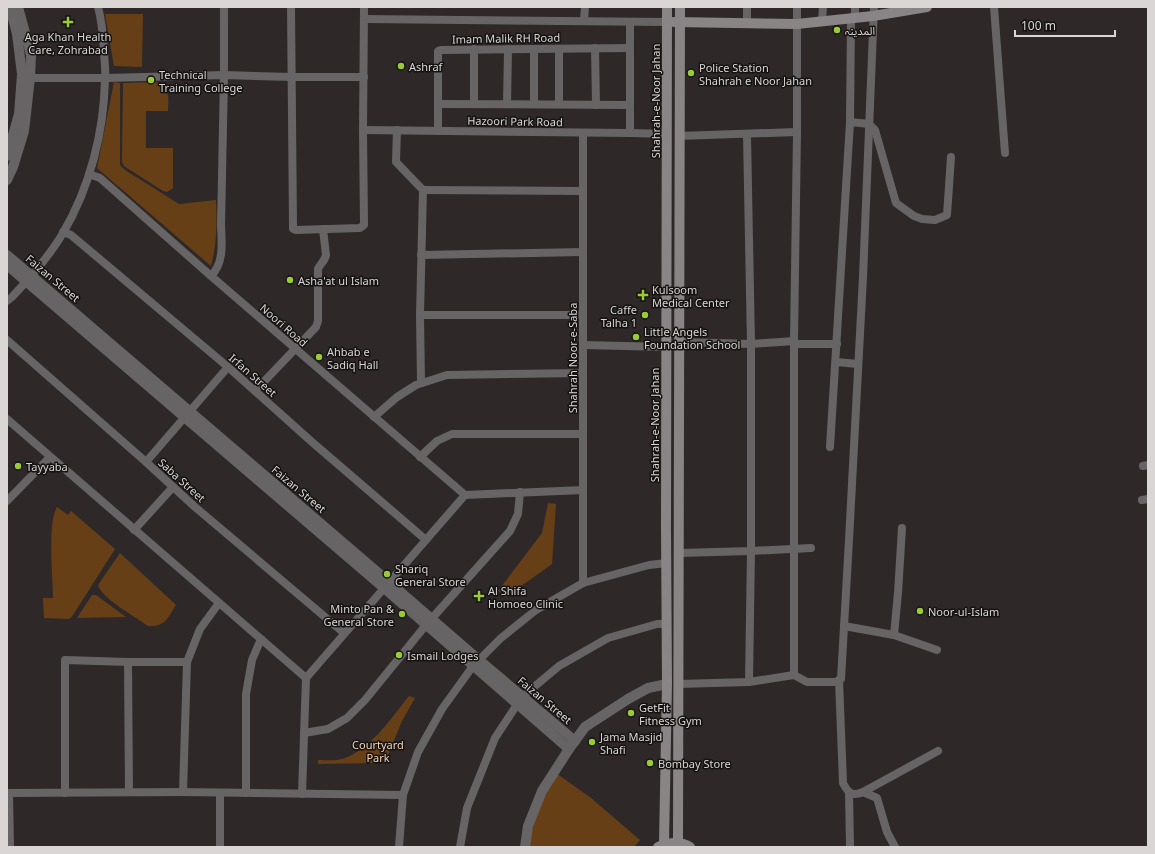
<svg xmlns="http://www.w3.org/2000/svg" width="1155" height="854" font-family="'Noto Sans','Noto Sans Arabic',sans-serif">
<rect width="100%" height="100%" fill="#2e2828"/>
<g fill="#673f17">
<polygon points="105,14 143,14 142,67 114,66"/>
<path d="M114 82 120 83V165L125 170 179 204 216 200C217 223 217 244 211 266L97 168Z"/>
<path d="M157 82C170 92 169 96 168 111H146V148H173V188L167 192 163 191 124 166 122 162 123 83Z"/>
<polygon points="548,503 556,504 552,564 506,597 498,591 542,533"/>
<path d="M57 507 68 515 71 511 115 549 73 615 69 619 44 618 43 598H53C53 576 47 524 57 507Z"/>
<path d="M120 553 176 605C168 617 166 627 148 626 136 617 102 599 98 585Z"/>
<polygon points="92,595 96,595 126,617 77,618"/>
<path d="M409 696 415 698 402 721 386 760 377 763 318 764V760C325 760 335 761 342 759 370 751 392 717 409 696Z"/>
<polygon points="556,773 591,798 640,840 634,847 529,847 534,819 544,795"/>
</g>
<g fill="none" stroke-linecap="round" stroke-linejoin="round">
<g stroke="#676465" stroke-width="8">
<polyline points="291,7 293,226 293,229 296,230 360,228 364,225 363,130 364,7"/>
<polyline points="994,7 1005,153"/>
<polyline points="855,18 855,7"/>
<polyline points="364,19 667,22"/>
<polyline points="584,21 585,7"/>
<polyline points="822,21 823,7"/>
<polyline points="630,22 630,133"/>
<polyline points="747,24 747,7"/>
<polyline points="595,48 596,105"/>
<polyline points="534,49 534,104"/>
<polyline points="559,49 559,104"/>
<polyline points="24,78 105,78 224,75 292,77 364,77"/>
<polyline points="439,104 630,105"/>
<polyline points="474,104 474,49"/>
<polyline points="507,104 508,49"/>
<polyline points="850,122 869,124 875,130 896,203 914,216 922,219 935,220 947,215 951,157"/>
<polyline points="363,130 630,133 667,134"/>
<polyline points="397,130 396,162 423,190 420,315 421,383"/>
<polyline points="438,131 438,51 441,50 630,48"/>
<polyline points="583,133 583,583"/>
<polyline points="747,135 751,344 751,551 749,682"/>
<polyline points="679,136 797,132"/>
<polyline points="89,174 100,178 211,276 465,495"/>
<polyline points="423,190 582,191"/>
<polyline points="63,232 71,235 228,367 312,442 426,540"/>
<polyline points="421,255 583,252"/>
<path d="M211 276C224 263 222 244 221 226L224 75V7"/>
<path d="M7 301 12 297C31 277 49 257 63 233 90 187 104 132 105 79 106 69 104 59 104 49 103 35 102 21 98 7"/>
<polyline points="420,315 583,315"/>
<polyline points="7,340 146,462 195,507 344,633"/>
<polyline points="680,342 751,344 794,341"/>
<polyline points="794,344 837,344"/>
<polyline points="583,345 666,347"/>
<polyline points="836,362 858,364"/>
<path d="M255 391 316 327 318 321V269C320 264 325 261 326 255L323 229"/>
<polyline points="374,417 397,397 416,385 447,375 583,373"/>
<polyline points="7,419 306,678"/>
<polyline points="830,447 850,122 851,18"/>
<polyline points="420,457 437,441 452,434 583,434"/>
<polyline points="146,462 228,367"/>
<polyline points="1143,466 1148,465"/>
<polyline points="1142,500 1148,499"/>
<polyline points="7,501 50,457"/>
<polyline points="134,530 173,487"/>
<polyline points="679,553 751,551 811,548"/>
<polyline points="844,626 894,635 937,650"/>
<polyline points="894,635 898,593 902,528"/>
<polyline points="128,662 129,792"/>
<polyline points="794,675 794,341 797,132 797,7"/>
<path d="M839 680 843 783C848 793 852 797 863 792L938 751"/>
<polyline points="678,684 749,682 794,675 807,682 837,682 841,679 849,540 863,277 874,7"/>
<polyline points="304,733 328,729 347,718 365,700 426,625 510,531 518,514 520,492"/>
<polyline points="183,792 187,662 200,629 219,603"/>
<polyline points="849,792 850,847"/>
<polyline points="863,792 877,798 887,832 895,847"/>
<polyline points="7,793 183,792 403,795"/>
<polyline points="9,793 10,847"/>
<polyline points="65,793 65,660 128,662 187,662"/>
<polyline points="246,793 246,694 252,660 261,639"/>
<polyline points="302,794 306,678 465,495 583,490"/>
<polyline points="220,847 220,793"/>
<polyline points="399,847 403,795 418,752 442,709 473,666 501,638 536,610 583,583 649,565 667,563"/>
<polyline points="460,847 467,808 495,738 522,697 559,666 608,638 657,624 667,624"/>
</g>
<g stroke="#676465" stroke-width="10">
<polyline points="7,156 19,114 22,74 17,34 10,7"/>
<polyline points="7,180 13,167 24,131 30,78 31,55 18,7"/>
<polyline points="7,255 389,582 479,660 575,741"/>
<polyline points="7,265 384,588 569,749"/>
<polyline points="525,847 528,826 542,791 569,749 585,727 628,699 648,688 667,684"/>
</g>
<g stroke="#898485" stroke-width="10">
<polyline points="674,22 797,24 873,16 927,7"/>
<polyline points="678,843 680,7"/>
<polyline points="664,844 667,684 666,528 667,7"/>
<path d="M658 847C667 842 680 841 690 847"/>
</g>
</g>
<g fill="#99cb36" stroke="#151212" stroke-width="1.5">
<path d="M66 16h4v4h4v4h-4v4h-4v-4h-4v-4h4z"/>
<circle cx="837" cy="30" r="4"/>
<circle cx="401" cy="66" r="4"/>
<circle cx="691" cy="73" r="4"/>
<circle cx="151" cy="80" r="4"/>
<circle cx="290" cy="280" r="4"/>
<path d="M641 289h4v4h4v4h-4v4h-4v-4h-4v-4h4z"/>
<circle cx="645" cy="315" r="4"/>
<circle cx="636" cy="337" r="4"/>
<circle cx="319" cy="357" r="4"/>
<circle cx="18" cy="466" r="4"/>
<circle cx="387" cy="574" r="4"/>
<path d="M477 590h4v4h4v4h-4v4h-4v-4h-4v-4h4z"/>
<circle cx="920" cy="611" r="4"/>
<circle cx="402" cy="614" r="4"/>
<circle cx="399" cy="655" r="4"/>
<circle cx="631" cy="713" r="4"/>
<circle cx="592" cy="742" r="4"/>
<circle cx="650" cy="763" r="4"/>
</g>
<g text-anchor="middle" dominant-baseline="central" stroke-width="3" stroke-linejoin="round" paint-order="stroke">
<g font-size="11" fill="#dad6d6" stroke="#151212" text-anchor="start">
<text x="845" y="30">المدینہ</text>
<text x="68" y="36" text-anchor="middle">Aga Khan Health<tspan x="68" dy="13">Care, Zohrabad</tspan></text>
<text x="409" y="66">Ashraf</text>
<text x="699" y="67">Police Station<tspan x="699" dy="13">Shahrah e Noor Jahan</tspan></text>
<text x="159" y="74">Technical<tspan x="159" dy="13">Training College</tspan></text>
<text x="298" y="280">Asha'at ul Islam</text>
<text x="652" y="289">Kulsoom<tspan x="652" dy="13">Medical Center</tspan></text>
<text x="637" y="309" text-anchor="end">Caffe<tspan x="637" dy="13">Talha 1</tspan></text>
<text x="644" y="331">Little Angels<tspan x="644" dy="13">Foundation School</tspan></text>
<text x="327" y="351">Ahbab e<tspan x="327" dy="13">Sadiq Hall</tspan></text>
<text x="26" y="466">Tayyaba</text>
<text x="395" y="568">Shariq<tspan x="395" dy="13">General Store</tspan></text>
<text x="488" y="590">Al Shifa<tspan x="488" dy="13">Homoeo Clinic</tspan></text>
<text x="394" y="608" text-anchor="end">Minto Pan &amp;<tspan x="394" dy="13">General Store</tspan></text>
<text x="928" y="611">Noor-ul-Islam</text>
<text x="407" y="655">Ismail Lodges</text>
<text x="639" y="707">GetFit<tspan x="639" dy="13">Fitness Gym</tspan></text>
<text x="600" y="736">Jama Masjid<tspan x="600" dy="13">Shafi</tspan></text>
<text x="658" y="763">Bombay Store</text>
</g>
<g font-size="11" fill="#dad6d6" stroke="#151212">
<text transform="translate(506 38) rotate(-1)">Imam Malik RH Road</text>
<text transform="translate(655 101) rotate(-90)">Shahrah-e-Noor Jahan</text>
<text transform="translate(515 121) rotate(1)">Hazoori Park Road</text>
<text transform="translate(53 278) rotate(40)">Faizan Street</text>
<text transform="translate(284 325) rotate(41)">Noori Road</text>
<text transform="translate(572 358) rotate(-90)">Shahrah Noor-e-Saba</text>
<text transform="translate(253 375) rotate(41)">Irfan Street</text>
<text transform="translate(654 425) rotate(-90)">Shahrah-e-Noor Jahan</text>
<text transform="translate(182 480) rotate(42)">Saba Street</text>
<text transform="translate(299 489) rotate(40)">Faizan Street</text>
<text transform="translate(545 700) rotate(40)">Faizan Street</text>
</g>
<g font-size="11" fill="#f5d3b7" stroke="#151212">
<text x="378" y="744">Courtyard<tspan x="378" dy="13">Park</tspan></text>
</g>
</g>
<rect width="1155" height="854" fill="none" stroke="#dad6d6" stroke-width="16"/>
<path d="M1015 30v6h100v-6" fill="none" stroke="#dad6d6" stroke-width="2"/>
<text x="1021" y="30" font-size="12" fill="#dad6d6" stroke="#151212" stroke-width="3" paint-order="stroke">100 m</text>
</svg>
